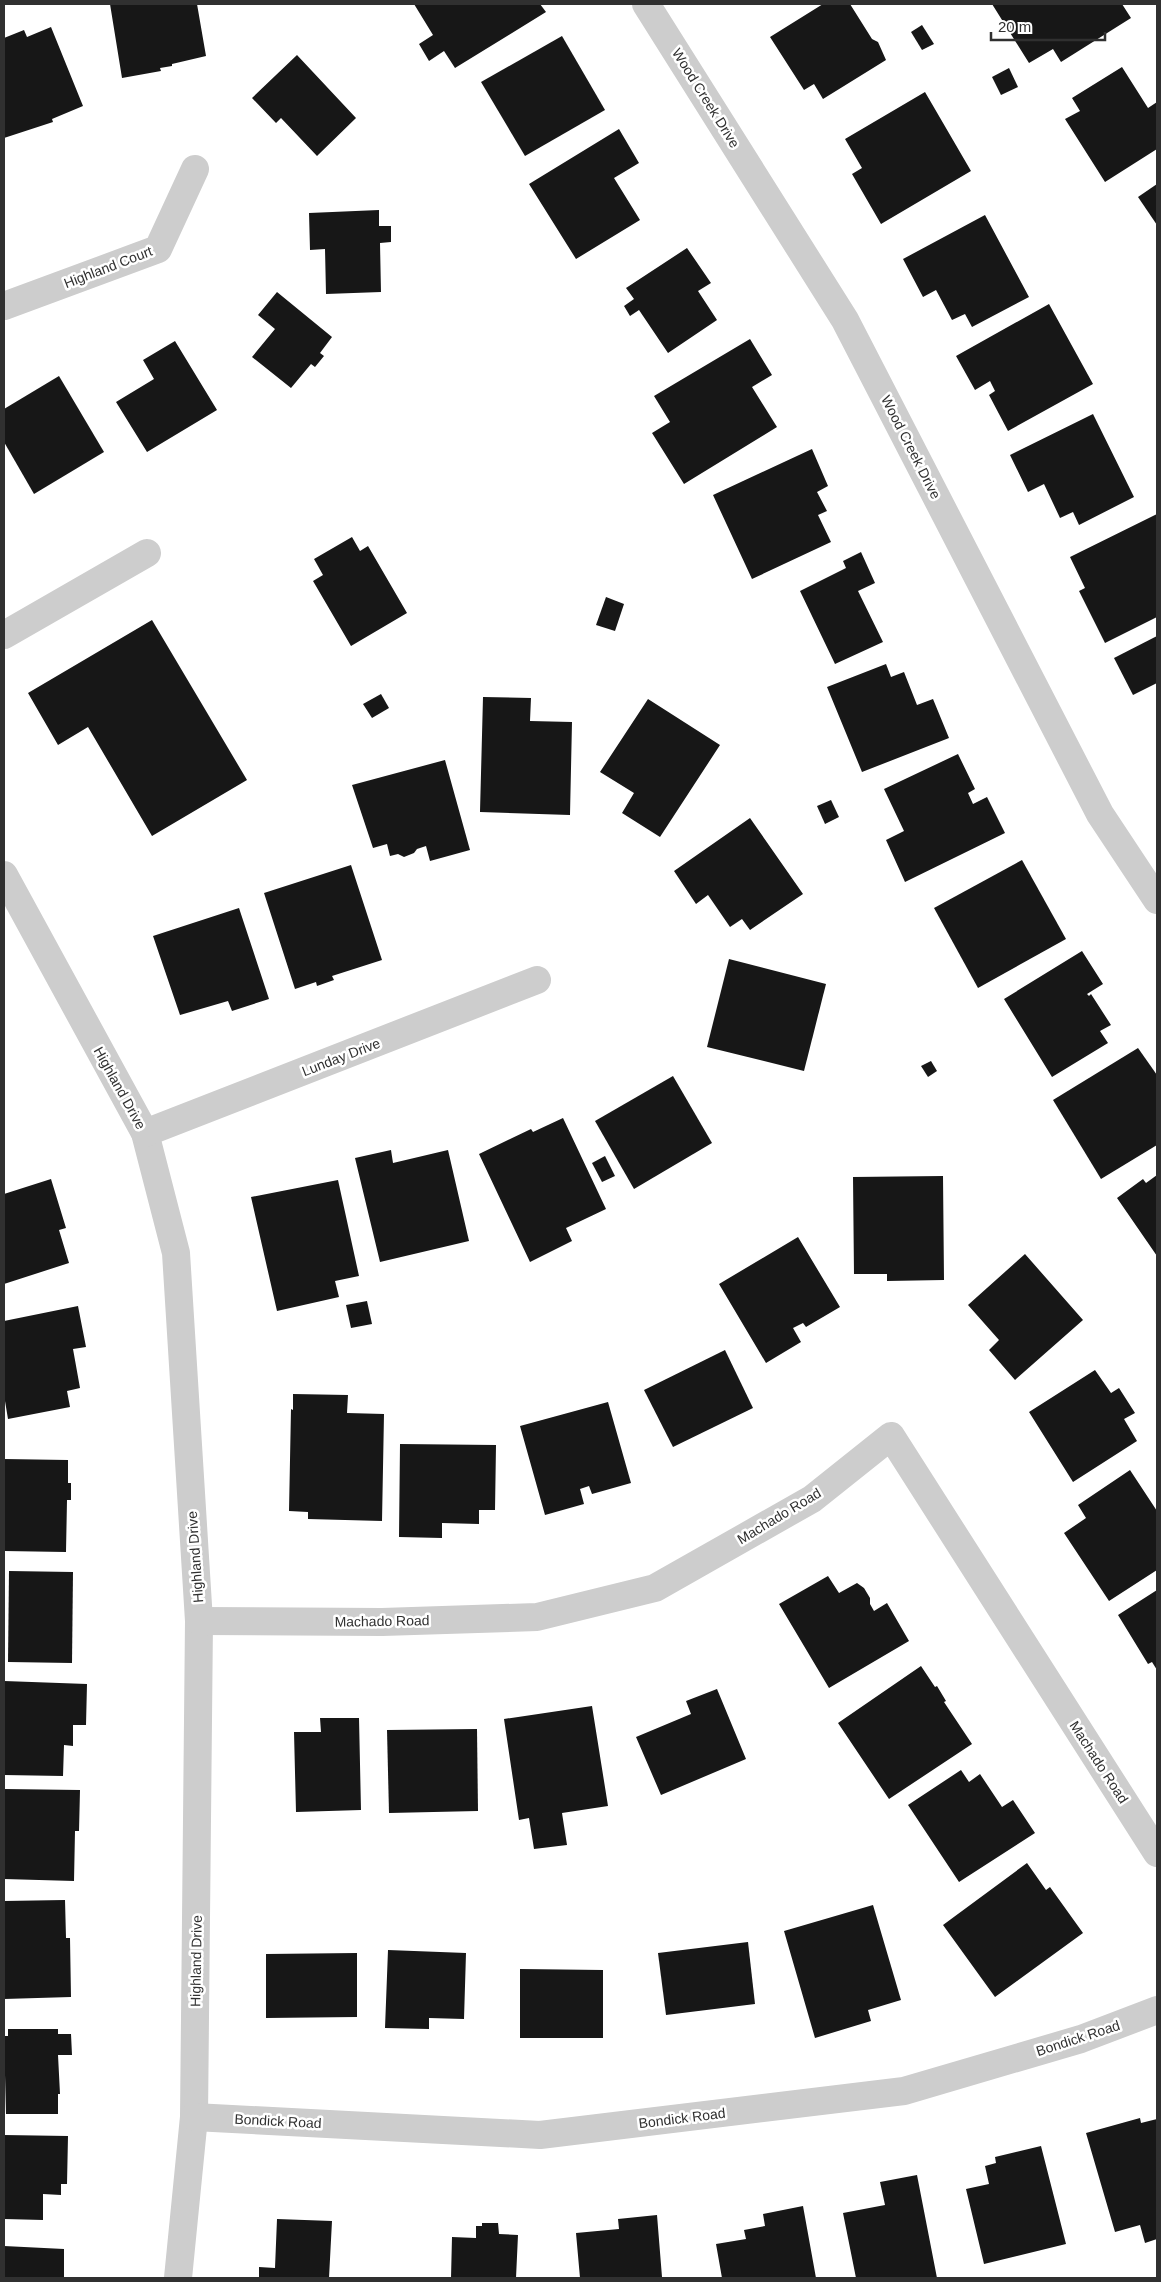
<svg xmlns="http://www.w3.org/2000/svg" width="1161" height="2282" font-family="Arial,sans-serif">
<rect width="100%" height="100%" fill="#fff"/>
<g fill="#171717">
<polygon points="110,4 197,4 206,56 172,64 172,66 160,68 161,71 122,78"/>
<polygon points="414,4 540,4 546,12 455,68 444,51 429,61 419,44 433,35"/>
<polygon points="823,4 850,4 872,39 878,42 886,60 823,99 814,84 804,90 770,37"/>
<polygon points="992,4 1122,4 1131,18 1061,62 1053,49 1029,63"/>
<polygon points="922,25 934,44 922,50 911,32"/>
<polygon points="51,27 83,106 52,119 53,122 4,138 4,38 24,30 27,37"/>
<polygon points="562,36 605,110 525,156 481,82"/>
<polygon points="297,55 356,118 317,156 281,118 276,123 252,98"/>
<polygon points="1122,67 1148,108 1157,102 1157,149 1105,182 1065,119 1080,111 1072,98"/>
<polygon points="1009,68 1018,87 1001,95 992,77"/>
<polygon points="925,92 971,171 881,224 852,174 862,168 845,139"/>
<polygon points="619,129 639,163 614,178 640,220 576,259 529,184"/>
<polygon points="1157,184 1157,225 1138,197"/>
<polygon points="379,210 379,226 391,226 391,242 380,243 381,292 326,294 325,249 310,250 309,213"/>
<polygon points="985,215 1029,297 972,327 965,314 952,320 936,290 923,297 903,259"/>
<polygon points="687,248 711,283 698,291 717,320 668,353 639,310 630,316 624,306 634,299 626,288"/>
<polygon points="277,292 332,337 320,353 324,356 315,367 311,364 291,388 252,357 275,329 258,315"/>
<polygon points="1049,304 1093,384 1008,431 989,395 995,391 990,381 975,390 956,356"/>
<polygon points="750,339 772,375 752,387 777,427 684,484 652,433 670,422 654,396"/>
<polygon points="175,341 217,410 147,452 116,402 154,379 143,360"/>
<polygon points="59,376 104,452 34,494 4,442 4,409"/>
<polygon points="1093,414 1134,497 1079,525 1073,512 1060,518 1044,484 1028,492 1010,455"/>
<polygon points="812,449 828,486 817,492 827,511 818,515 831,542 752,579 713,495"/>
<polygon points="1157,514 1157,617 1105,643 1079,591 1085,588 1070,557"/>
<polygon points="352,537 360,551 368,546 407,613 351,646 313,581 323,575 314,559"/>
<polygon points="861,552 875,583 858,591 883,642 835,664 800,591 846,568 843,561"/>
<polygon points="606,597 624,604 615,631 596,625"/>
<polygon points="152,620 247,780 152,836 88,727 58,745 28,693"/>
<polygon points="1157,636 1157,683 1133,695 1114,658"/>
<polygon points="886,664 891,677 904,672 917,705 933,699 949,738 862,772 827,687"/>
<polygon points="381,694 389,708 372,718 363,704"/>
<polygon points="483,697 531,698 530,721 572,722 570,815 480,812"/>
<polygon points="648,699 720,745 660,837 622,813 634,793 600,772"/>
<polygon points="958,754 975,789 968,793 973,804 987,797 1005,833 905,882 886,840 904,831 884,789"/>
<polygon points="445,760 470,850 430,861 426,846 417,849 414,853 404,857 398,854 390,856 387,844 373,848 352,785"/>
<polygon points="831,800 839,817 825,824 817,806"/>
<polygon points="750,818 803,894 750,930 742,919 730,927 708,895 696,904 674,871"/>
<polygon points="1022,860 1066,939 978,988 934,908"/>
<polygon points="351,865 382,960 332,976 334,980 317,986 316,982 295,989 264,893"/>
<polygon points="239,908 269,999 232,1011 228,1001 180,1015 153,936"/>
<polygon points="1082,951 1103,984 1087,994 1089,996 1091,994 1111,1025 1100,1031 1108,1043 1052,1077 1004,999"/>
<polygon points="729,959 826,984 804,1071 707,1047"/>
<polygon points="1138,1048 1157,1075 1157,1145 1101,1179 1053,1100"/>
<polygon points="931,1061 937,1071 928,1077 921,1066"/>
<polygon points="673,1076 712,1143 634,1189 595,1121"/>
<polygon points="563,1118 606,1209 566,1228 572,1241 530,1262 479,1154 531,1129 533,1132"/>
<polygon points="391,1150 393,1163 448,1150 469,1241 380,1262 355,1158"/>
<polygon points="605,1156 615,1176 602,1182 592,1163"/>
<polygon points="1157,1175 1157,1256 1117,1198 1143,1179 1146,1183"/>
<polygon points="943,1176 944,1280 887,1281 887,1274 854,1274 853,1177"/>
<polygon points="51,1179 66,1228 59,1230 69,1263 4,1284 4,1194"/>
<polygon points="338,1180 359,1276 335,1281 339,1297 277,1311 251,1197"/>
<polygon points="798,1237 840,1307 806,1327 803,1323 793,1328 801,1342 766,1363 719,1284"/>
<polygon points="1025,1254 1083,1320 1015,1380 989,1350 999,1340 968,1305"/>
<polygon points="367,1301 372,1324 351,1328 346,1305"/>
<polygon points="78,1306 86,1347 73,1349 80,1388 67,1391 70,1407 8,1419 4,1395 4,1321"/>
<polygon points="725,1350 753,1408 673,1447 644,1390"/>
<polygon points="1095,1370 1111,1393 1119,1388 1135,1413 1124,1419 1137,1441 1073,1482 1029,1412"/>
<polygon points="293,1394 348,1395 347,1413 384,1414 382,1521 308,1519 308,1512 289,1511 291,1409 293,1410"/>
<polygon points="608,1402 631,1483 592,1494 589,1486 580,1489 584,1504 545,1515 520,1426"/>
<polygon points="400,1444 496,1445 495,1510 479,1510 479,1524 442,1523 442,1538 399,1537"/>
<polygon points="4,1459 68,1460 68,1483 71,1483 71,1500 67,1500 66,1552 4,1551"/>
<polygon points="1130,1470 1157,1511 1157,1570 1109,1601 1064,1533 1086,1518 1078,1505"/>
<polygon points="9,1571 73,1572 72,1663 8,1662"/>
<polygon points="828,1576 839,1593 857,1583 864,1588 870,1598 870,1604 874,1611 887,1603 909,1641 829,1688 779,1604"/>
<polygon points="1157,1590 1157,1670 1152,1662 1148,1664 1118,1615"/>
<polygon points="921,1666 935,1687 937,1686 946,1701 944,1702 972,1744 889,1799 838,1723"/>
<polygon points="4,1681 87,1684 86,1725 73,1725 73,1746 64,1745 63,1776 4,1775"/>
<polygon points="717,1689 746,1759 661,1795 636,1737 691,1714 686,1701"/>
<polygon points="592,1706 608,1806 562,1813 567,1845 534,1849 529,1818 519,1820 504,1719"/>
<polygon points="320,1718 359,1718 361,1810 296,1812 294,1732 321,1732"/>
<polygon points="477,1729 478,1811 389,1813 387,1730"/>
<polygon points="961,1770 969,1782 980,1774 1002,1807 1013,1800 1035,1833 959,1882 908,1805"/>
<polygon points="4,1789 80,1790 79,1831 75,1831 74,1881 4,1879"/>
<polygon points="1027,1863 1046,1890 1050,1887 1083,1933 995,1997 943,1925"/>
<polygon points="65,1900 66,1938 70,1938 71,1997 4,1999 4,1901"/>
<polygon points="873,1905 901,2000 868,2010 871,2021 815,2038 784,1931"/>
<polygon points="748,1942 755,2004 666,2015 658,1953"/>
<polygon points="388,1950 466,1953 464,2019 429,2018 429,2029 385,2028"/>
<polygon points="357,1953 357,2017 266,2018 266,1954"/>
<polygon points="520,1969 603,1970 603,2038 520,2038"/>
<polygon points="8,2029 58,2029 58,2034 71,2034 72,2055 58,2055 60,2094 58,2094 58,2114 6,2114 4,2036 8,2036"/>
<polygon points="1140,2118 1141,2123 1157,2119 1157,2239 1145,2243 1140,2225 1115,2232 1086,2133"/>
<polygon points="4,2135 68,2136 67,2184 61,2184 61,2195 43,2194 43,2220 4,2219"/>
<polygon points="1041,2146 1066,2244 984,2264 966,2189 989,2184 985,2166 996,2163 995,2157"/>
<polygon points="917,2175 937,2278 856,2278 843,2213 885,2205 880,2182"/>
<polygon points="803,2206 816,2278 722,2278 716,2244 746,2239 744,2230 765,2226 763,2214"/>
<polygon points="657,2215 662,2277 580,2278 576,2233 619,2229 618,2219"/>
<polygon points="277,2219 332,2221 329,2278 259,2278 259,2267 275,2268"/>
<polygon points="482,2223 498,2223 499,2234 518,2235 516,2278 451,2278 452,2237 476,2238 476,2226 482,2226"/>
<polygon points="4,2246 64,2249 64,2278 4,2278"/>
</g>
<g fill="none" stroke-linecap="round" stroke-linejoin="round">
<g stroke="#cdcdcd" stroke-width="28">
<polyline points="646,4 845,320 1100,814 1157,900"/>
<polyline points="4,306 158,249 195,169"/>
<polyline points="4,635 147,553"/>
<polyline points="4,875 145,1133 176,1253 199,1621 194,2117 178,2278"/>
<polyline points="145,1133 537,980"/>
<polyline points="199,1621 382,1622 537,1617 655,1588 812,1499 891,1436 1157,1853"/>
<polyline points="194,2117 540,2135 904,2091 1081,2039 1157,2010"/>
</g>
</g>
<g text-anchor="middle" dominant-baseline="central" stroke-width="5" stroke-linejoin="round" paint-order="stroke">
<g font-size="14" fill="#303030" stroke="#fff">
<text transform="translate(706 98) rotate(58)">Wood Creek Drive</text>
<text transform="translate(108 267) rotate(-21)">Highland Court</text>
<text transform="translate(911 447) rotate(63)">Wood Creek Drive</text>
<text transform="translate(341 1057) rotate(-21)">Lunday Drive</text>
<text transform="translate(120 1088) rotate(61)">Highland Drive</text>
<text transform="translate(779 1516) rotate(-31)">Machado Road</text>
<text transform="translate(195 1557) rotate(-94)">Highland Drive</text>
<text transform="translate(382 1621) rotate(-1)">Machado Road</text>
<text transform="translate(1099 1762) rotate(57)">Machado Road</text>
<text transform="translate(196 1961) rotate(-89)">Highland Drive</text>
<text transform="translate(1078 2038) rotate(-18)">Bondick Road</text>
<text transform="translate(682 2118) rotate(-7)">Bondick Road</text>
<text transform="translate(278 2121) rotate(3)">Bondick Road</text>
</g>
</g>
<rect width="1161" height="2282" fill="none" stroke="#303030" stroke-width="10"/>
<path d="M991 32v8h114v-8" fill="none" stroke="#303030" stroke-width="2.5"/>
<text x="998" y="32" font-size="15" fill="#303030" stroke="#ffffff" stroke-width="4" paint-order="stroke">20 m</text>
</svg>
